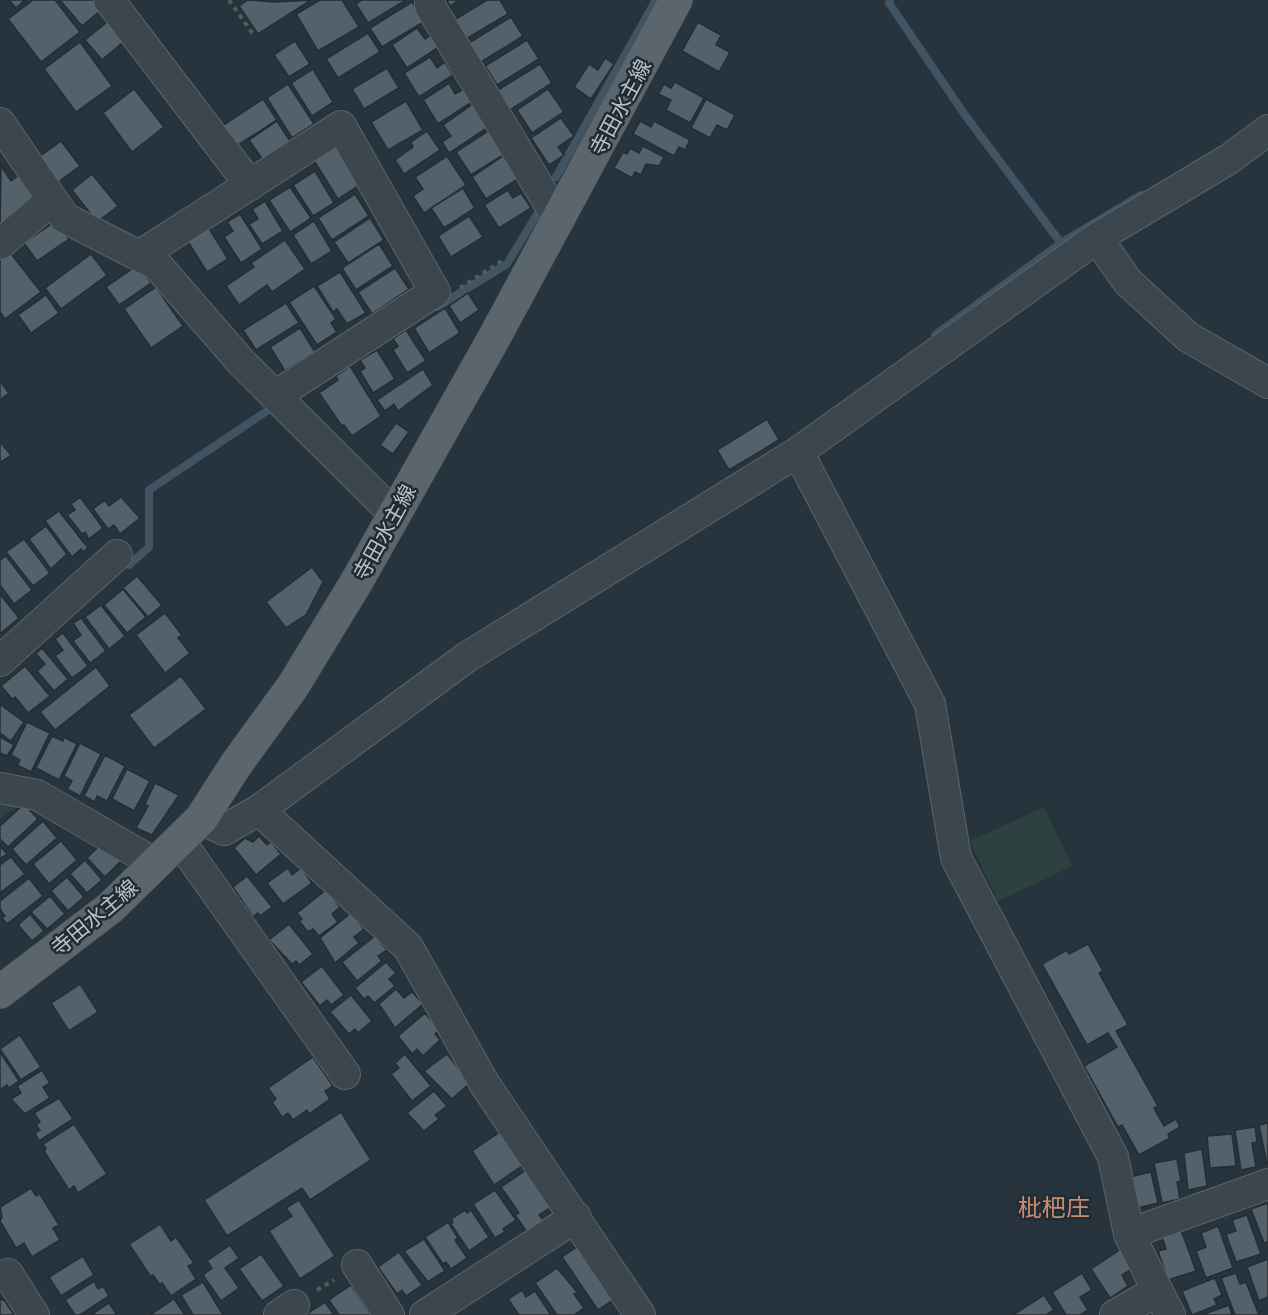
<svg xmlns="http://www.w3.org/2000/svg" width="1268" height="1315" font-family="Quicksand,'Noto Sans JP',sans-serif">
<rect width="100%" height="100%" fill="#28343d"/>
<g fill="#2d4240">
<polygon points="0,797 24,801 0,819"/>
<polygon points="1044,807 1072,866 998,901 970,841"/>
</g>
<g fill="none" stroke-linecap="round" stroke-linejoin="round">
<g stroke="#405464" stroke-width="8">
<polyline points="890,0 889,3 965,115 1061,243"/>
<polyline points="556,177 656,0"/>
<polyline points="437,307 507,264 539,211"/>
<polyline points="935,335 1061,243 1141,195"/>
<polyline points="129,565 149,547 149,490 273,407"/>
</g>
</g>
<g fill="#54616a" stroke="#232d35" stroke-width="1.5">
<polygon points="9,0 25,0 16,8"/>
<polygon points="33,0 55,0 80,32 41,62 8,19"/>
<polygon points="60,0 99,0 105,7 82,26"/>
<polygon points="248,0 275,2 311,0 258,34 239,6"/>
<polygon points="320,0 342,0 359,27 318,51 296,14"/>
<polygon points="362,0 406,0 368,23 356,4"/>
<polygon points="447,0 459,0 450,6"/>
<polygon points="487,0 500,0 508,14 466,39 454,20"/>
<polygon points="412,2 425,21 382,47 370,28"/>
<polygon points="511,17 523,36 481,62 469,43"/>
<polygon points="112,18 128,38 102,60 85,40"/>
<polygon points="698,22 721,35 716,45 730,52 719,72 682,51"/>
<polygon points="417,28 425,39 431,35 439,47 407,68 392,45"/>
<polygon points="368,33 380,52 338,78 326,59"/>
<polygon points="527,40 539,59 497,85 485,66"/>
<polygon points="295,41 310,64 289,77 274,55"/>
<polygon points="80,42 112,86 76,112 44,69"/>
<polygon points="430,57 437,68 445,62 453,75 419,97 404,73"/>
<polygon points="605,58 614,64 591,99 574,87 589,64 598,70"/>
<polygon points="540,64 552,83 510,110 498,90"/>
<polygon points="387,68 399,88 364,109 352,89"/>
<polygon points="313,69 333,102 312,116 291,83"/>
<polygon points="675,82 704,98 690,123 666,110 671,100 658,94 664,84 671,88"/>
<polygon points="449,83 455,94 464,89 472,102 438,124 423,100"/>
<polygon points="288,84 314,124 292,138 267,98"/>
<polygon points="134,89 164,127 132,152 103,113"/>
<polygon points="548,89 564,112 532,133 517,110"/>
<polygon points="263,99 277,120 235,147 222,126"/>
<polygon points="706,99 735,115 727,130 717,125 710,138 691,128"/>
<polygon points="406,101 423,130 388,150 371,122"/>
<polygon points="473,104 488,127 449,153 442,142 451,136 443,125"/>
<polygon points="561,118 574,136 558,147 564,155 549,165 531,138"/>
<polygon points="277,121 290,141 263,160 249,140"/>
<polygon points="640,121 651,127 654,121 690,140 685,150 679,147 674,156 633,134"/>
<polygon points="427,131 440,150 404,174 395,160 413,147 411,142"/>
<polygon points="488,131 503,155 471,175 456,152"/>
<polygon points="61,141 80,166 54,185 35,160"/>
<polygon points="334,145 360,185 338,199 313,159"/>
<polygon points="643,146 664,157 659,166 646,164 641,175 635,172 632,178 614,168 623,152 627,154 630,148 639,153"/>
<polygon points="447,156 466,185 424,213 413,196 423,189 415,177"/>
<polygon points="503,156 518,179 486,199 472,177"/>
<polygon points="1,166 11,181 26,170 44,197 0,233"/>
<polygon points="315,171 334,203 313,216 293,185"/>
<polygon points="92,174 118,206 97,222 72,190"/>
<polygon points="290,187 311,218 290,232 269,200"/>
<polygon points="463,188 475,208 444,228 431,208"/>
<polygon points="508,190 513,198 521,193 531,208 499,228 484,205"/>
<polygon points="355,194 369,216 332,240 318,218"/>
<polygon points="265,201 283,231 262,244 249,224 258,219 252,209"/>
<polygon points="240,214 262,249 241,263 224,237 233,231 227,222"/>
<polygon points="469,216 483,237 451,257 438,236"/>
<polygon points="370,218 384,240 348,263 334,242"/>
<polygon points="56,221 69,239 37,261 24,243"/>
<polygon points="314,221 332,251 311,264 293,235"/>
<polygon points="208,227 228,259 207,272 187,240"/>
<polygon points="285,240 305,269 272,292 267,285 239,305 226,286 254,267 251,263"/>
<polygon points="379,244 393,266 356,290 342,268"/>
<polygon points="8,250 41,292 5,319 0,312 0,256"/>
<polygon points="91,254 107,275 61,309 45,288"/>
<polygon points="138,265 151,283 119,305 106,287"/>
<polygon points="395,268 409,289 372,314 358,292"/>
<polygon points="340,272 366,313 347,324 337,309 333,312 317,286"/>
<polygon points="314,286 336,319 331,323 337,332 317,345 289,302"/>
<polygon points="156,287 183,326 151,348 124,309"/>
<polygon points="468,293 479,310 460,323 449,306"/>
<polygon points="46,295 59,313 31,333 18,315"/>
<polygon points="286,303 299,323 256,350 243,330"/>
<polygon points="445,308 460,333 429,353 414,328"/>
<polygon points="300,328 315,352 285,371 270,347"/>
<polygon points="406,330 426,361 407,373 393,350 398,346 393,339"/>
<polygon points="377,350 395,379 373,393 360,371 365,368 360,360"/>
<polygon points="350,366 381,416 352,436 344,425 342,426 319,393 338,380 336,376"/>
<polygon points="423,369 433,385 398,411 394,404 385,411 377,400"/>
<polygon points="0,381 9,393 0,400"/>
<polygon points="767,419 779,440 729,470 717,450"/>
<polygon points="396,423 409,432 393,454 380,445"/>
<polygon points="0,442 11,455 0,463"/>
<polygon points="80,497 103,528 89,539 85,532 82,534 67,515 75,510 71,504"/>
<polygon points="121,497 140,518 120,534 114,525 108,529 93,509 105,500 109,506"/>
<polygon points="59,511 88,548 83,552 81,549 72,557 45,521"/>
<polygon points="46,526 67,554 51,569 29,539"/>
<polygon points="24,539 50,573 33,586 6,552"/>
<polygon points="6,556 32,590 14,604 0,585 0,560"/>
<polygon points="312,567 323,582 306,615 286,628 266,602"/>
<polygon points="137,576 162,605 148,617 123,588"/>
<polygon points="123,589 146,617 127,633 104,605"/>
<polygon points="0,594 19,618 0,634"/>
<polygon points="101,605 125,636 109,649 85,617"/>
<polygon points="165,613 182,635 178,638 190,653 165,673 136,635"/>
<polygon points="81,618 106,651 90,663 73,641 81,635 73,623"/>
<polygon points="63,633 88,666 72,678 55,656 63,650 55,639"/>
<polygon points="42,648 68,679 54,691 37,671 45,664 36,654"/>
<polygon points="25,666 50,696 28,713 15,697 12,699 1,686"/>
<polygon points="96,667 110,686 55,730 40,712"/>
<polygon points="181,676 206,709 154,748 129,715"/>
<polygon points="0,704 24,722 11,741 0,733"/>
<polygon points="27,722 50,733 31,772 17,765 20,760 11,755"/>
<polygon points="52,736 63,741 64,737 77,744 59,780 36,768"/>
<polygon points="0,737 14,745 7,756 0,753"/>
<polygon points="80,743 101,754 80,796 67,789 72,781 64,776"/>
<polygon points="105,755 125,766 107,801 97,796 95,802 84,796"/>
<polygon points="127,769 150,781 134,811 112,799"/>
<polygon points="155,783 179,795 152,835 136,828 148,806 145,804"/>
<polygon points="24,804 38,819 8,847 0,839 0,826"/>
<polygon points="43,821 57,838 26,865 12,849"/>
<polygon points="259,836 267,845 271,842 281,854 256,875 234,848 245,838 253,842"/>
<polygon points="61,841 77,860 49,884 33,864"/>
<polygon points="100,845 108,853 111,850 121,861 105,877 87,858"/>
<polygon points="0,846 7,854 0,859"/>
<polygon points="11,857 25,874 0,893 0,865"/>
<polygon points="85,860 102,880 87,893 70,874"/>
<polygon points="288,868 292,875 301,868 312,883 283,904 267,883"/>
<polygon points="247,876 272,907 260,916 258,913 253,917 233,887"/>
<polygon points="67,877 84,897 68,911 51,891"/>
<polygon points="29,878 43,896 7,924 2,918 5,916 0,909 0,901"/>
<polygon points="326,890 340,907 332,914 338,922 319,936 313,929 308,932 299,921 302,919 297,913"/>
<polygon points="50,896 65,914 47,929 31,912"/>
<polygon points="351,913 364,929 354,937 359,943 335,963 320,938"/>
<polygon points="30,914 44,931 32,941 18,925"/>
<polygon points="289,924 313,954 299,965 296,961 292,964 269,940"/>
<polygon points="375,936 387,950 378,956 382,961 357,981 342,962"/>
<polygon points="1088,944 1103,971 1099,973 1128,1025 1116,1031 1158,1106 1154,1108 1164,1126 1176,1119 1180,1127 1168,1134 1170,1138 1139,1155 1122,1125 1118,1127 1084,1066 1117,1047 1108,1033 1087,1045 1042,964 1067,950 1069,954"/>
<polygon points="386,962 396,973 389,979 395,986 374,1003 368,996 364,999 355,988"/>
<polygon points="322,966 344,995 331,1005 327,1000 320,1006 301,982"/>
<polygon points="80,984 98,1012 69,1031 51,1003"/>
<polygon points="396,989 404,998 412,992 423,1004 395,1028 379,1004"/>
<polygon points="351,995 372,1021 358,1033 355,1029 349,1034 330,1012"/>
<polygon points="425,1013 439,1030 435,1034 440,1040 423,1056 417,1049 412,1054 398,1036"/>
<polygon points="20,1035 41,1067 21,1080 0,1049"/>
<polygon points="0,1052 19,1081 9,1088 7,1085 0,1090"/>
<polygon points="405,1054 431,1086 412,1101 391,1074 399,1068 395,1063"/>
<polygon points="447,1054 470,1083 452,1099 424,1071"/>
<polygon points="313,1057 333,1086 325,1091 330,1099 309,1114 307,1110 293,1120 288,1113 282,1117 272,1102 276,1099 268,1088"/>
<polygon points="42,1070 50,1083 43,1087 50,1098 25,1114 11,1099 21,1093 17,1086"/>
<polygon points="434,1091 447,1106 435,1115 439,1119 424,1131 407,1113"/>
<polygon points="59,1098 73,1119 39,1141 35,1133 40,1130 36,1125 40,1122 34,1113"/>
<polygon points="341,1112 371,1160 310,1200 302,1188 227,1236 204,1200"/>
<polygon points="1268,1123 1268,1163 1267,1164 1259,1125"/>
<polygon points="74,1124 107,1174 78,1193 74,1186 69,1190 44,1151 46,1149 43,1144"/>
<polygon points="1255,1127 1257,1142 1252,1143 1256,1167 1241,1170 1235,1130"/>
<polygon points="500,1132 522,1166 494,1185 472,1151"/>
<polygon points="1232,1134 1236,1166 1210,1168 1207,1136"/>
<polygon points="1202,1149 1207,1186 1188,1190 1184,1153"/>
<polygon points="1177,1159 1181,1181 1177,1182 1180,1199 1162,1203 1154,1163"/>
<polygon points="529,1168 550,1208 539,1215 544,1221 527,1232 515,1215 519,1213 501,1187"/>
<polygon points="1151,1172 1158,1203 1138,1208 1130,1177"/>
<polygon points="31,1188 36,1196 40,1194 59,1225 53,1228 60,1240 32,1257 24,1243 16,1248 0,1221 2,1217 0,1207"/>
<polygon points="495,1190 516,1220 503,1229 505,1232 495,1238 473,1204"/>
<polygon points="299,1200 335,1256 300,1279 269,1231 292,1216 286,1208"/>
<polygon points="1268,1203 1268,1242 1264,1243 1251,1209"/>
<polygon points="465,1210 467,1213 471,1210 489,1237 469,1251 451,1224 453,1222 451,1219"/>
<polygon points="1247,1215 1261,1254 1236,1262 1226,1234 1236,1231 1232,1220"/>
<polygon points="448,1222 458,1238 455,1240 467,1258 451,1269 446,1262 443,1264 425,1237"/>
<polygon points="160,1224 171,1241 176,1237 194,1263 188,1266 196,1279 171,1296 162,1283 160,1285 153,1275 151,1277 129,1244"/>
<polygon points="1218,1226 1233,1268 1206,1278 1196,1251 1206,1247 1201,1233"/>
<polygon points="1180,1227 1196,1271 1168,1280 1158,1251 1166,1249 1161,1234"/>
<polygon points="424,1239 445,1271 428,1282 404,1251"/>
<polygon points="581,1244 617,1297 598,1310 562,1257"/>
<polygon points="230,1245 239,1258 225,1268 239,1288 221,1301 203,1275 212,1268 207,1261"/>
<polygon points="1121,1249 1133,1268 1122,1275 1128,1286 1110,1298 1091,1269"/>
<polygon points="399,1252 422,1285 406,1296 402,1290 397,1294 378,1267"/>
<polygon points="261,1254 284,1286 262,1301 239,1269"/>
<polygon points="83,1256 94,1275 61,1296 49,1277"/>
<polygon points="1268,1259 1268,1297 1259,1301 1247,1267"/>
<polygon points="557,1268 577,1292 574,1294 584,1308 574,1315 557,1315 535,1283"/>
<polygon points="1082,1273 1092,1290 1080,1297 1088,1310 1080,1315 1066,1315 1052,1292"/>
<polygon points="1236,1273 1240,1284 1246,1282 1259,1315 1235,1315 1221,1278"/>
<polygon points="1215,1278 1222,1295 1214,1299 1217,1305 1192,1315 1182,1291"/>
<polygon points="94,1281 98,1289 103,1286 109,1296 80,1315 75,1315 65,1300"/>
<polygon points="203,1282 223,1315 193,1315 181,1295"/>
<polygon points="351,1285 371,1315 339,1315 329,1300"/>
<polygon points="522,1290 526,1297 535,1291 551,1315 519,1315 508,1299"/>
<polygon points="1044,1295 1054,1310 1046,1315 1013,1315"/>
<polygon points="0,1299 5,1301 14,1315 0,1315"/>
<polygon points="174,1299 185,1315 150,1315"/>
<polygon points="325,1302 334,1315 305,1315"/>
<polygon points="109,1303 117,1315 91,1315"/>
<polygon points="1229,1305 1232,1315 1202,1315"/>
</g>
<g fill="none" stroke-linecap="round" stroke-linejoin="round">
<g stroke="#5a646b" stroke-width="32">
<g id="minor">
<polyline points="109,0 250,185"/>
<polyline points="430,0 430,6 559,220"/>
<polyline points="0,123 65,218 157,265 242,363 394,514"/>
<polyline points="1097,238 1128,282 1188,337 1268,383"/>
<polyline points="0,244 52,200"/>
<polyline points="139,256 341,126 435,292 275,396"/>
<polyline points="798,452 930,704 956,858 1113,1157 1129,1234 1170,1315"/>
<polyline points="0,661 117,555"/>
<polyline points="0,788 37,795 156,864"/>
<polyline points="259,810 408,947 484,1083 640,1315"/>
<polyline points="201,819 224,830 259,810 467,657 798,452 1097,238 1229,159 1268,130"/>
<polyline points="179,840 345,1074"/>
<polyline points="1129,1234 1268,1184"/>
<polyline points="357,1265 389,1315"/>
<polyline points="8,1274 34,1315"/>
<polyline points="279,1315 294,1305"/>
<polyline points="425,1315 576,1217"/>
<polyline points="1115,1315 1157,1291"/>
</g>
</g>
<g stroke="#454f57" stroke-width="34">
<polyline id="major" points="0,992 110,908 201,819 237,763 293,686 357,581 494,338 676,0"/>
</g>
<g stroke="#4c5f5e" stroke-width="4" stroke-dasharray="4.5 4.5" stroke-linecap="butt">
<polyline points="229,0 255,37"/>
<polyline points="460,288 502,261"/>
<polyline points="317,1290 334,1280"/>
</g>
<use href="#minor" stroke="#3c464e" stroke-width="30"/>
<use href="#major" stroke="#5a656d" stroke-width="33"/>
</g>
<g text-anchor="middle" dominant-baseline="central" stroke-width="5" stroke-linejoin="round" paint-order="stroke">
<g font-size="21" fill="#b8c1c8" stroke="#212b33">
<text transform="translate(620 107) rotate(-62)">寺田水主線</text>
<text transform="translate(384 532) rotate(-61)">寺田水主線</text>
<text transform="translate(94 917) rotate(-40)">寺田水主線</text>
</g>
<g font-size="24" fill="#ca8c72" stroke="#212b33">
<text x="1054" y="1207">枇杷庄</text>
</g>
</g>
</svg>
